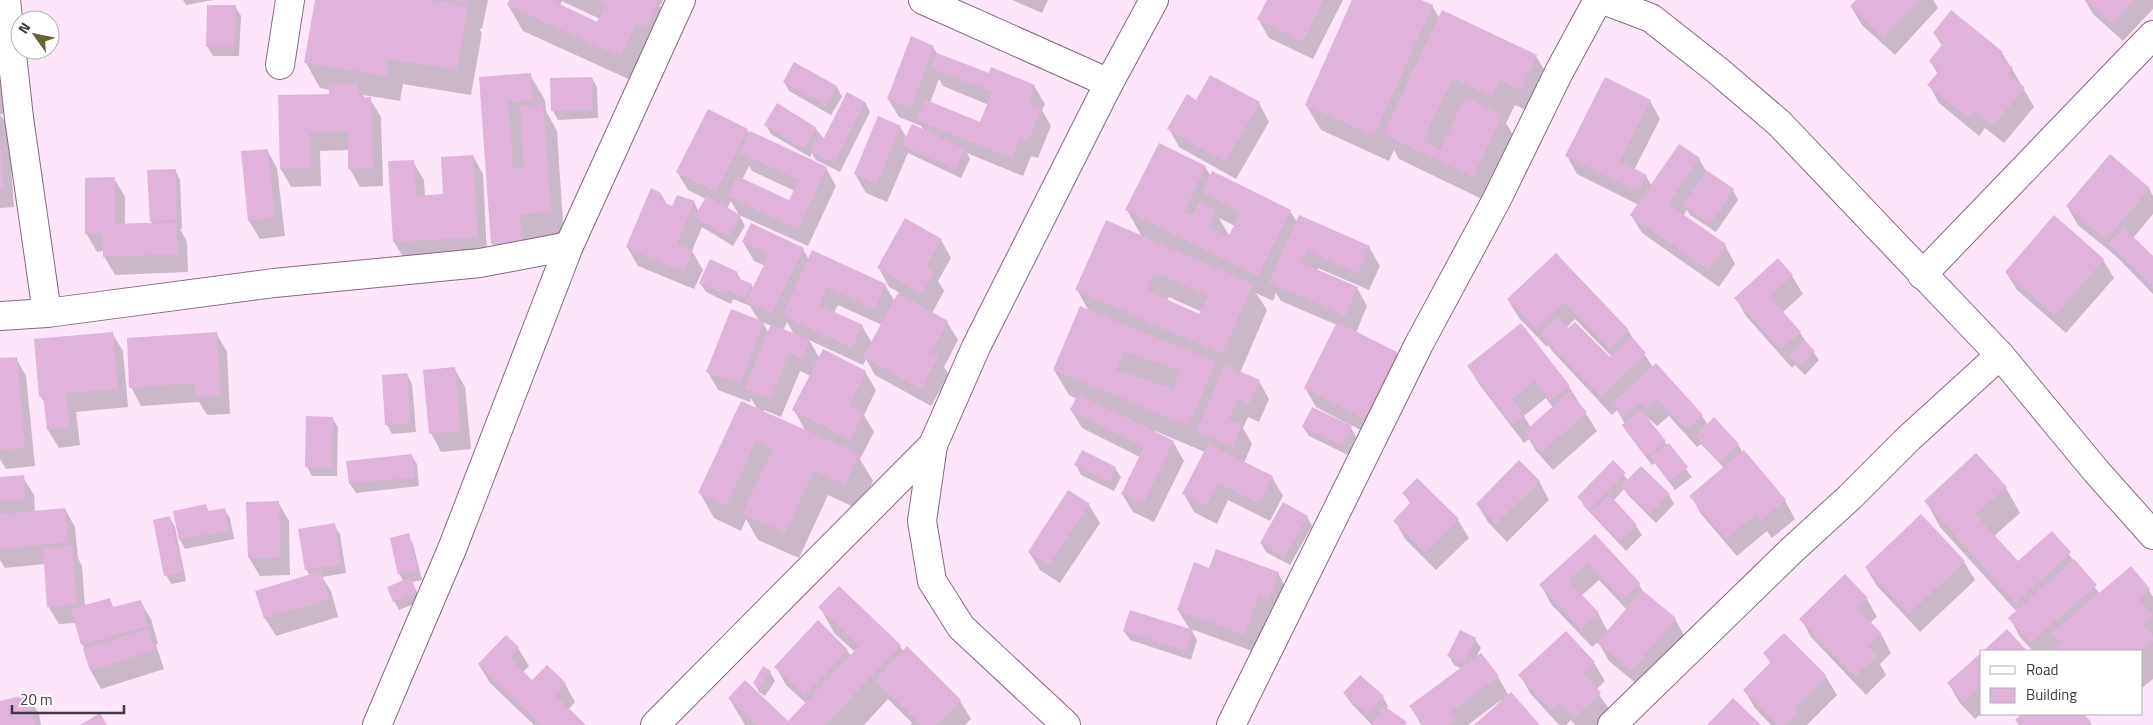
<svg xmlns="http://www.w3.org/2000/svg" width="2153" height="725" font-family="'Titillium Web',sans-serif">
<rect width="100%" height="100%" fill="#fde5fa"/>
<g fill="#0003" fill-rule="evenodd">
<polygon points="183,0 213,0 186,5"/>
<polygon points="317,0 488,0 482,29 479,29 482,33 471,95 403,84 400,101 363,95 365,99 370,99 381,117 383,186 360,187 350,169 349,150 320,151 321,186 291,187 281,169 330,95 330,90 320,88 306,63"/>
<path d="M510 0H663L660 6 672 26 635 82 523 31 508 5ZM562 1 600 19 598 24 560 5Z"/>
<polygon points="1012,0 1048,0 1042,13"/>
<polygon points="1268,0 1343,0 1313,59 1269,38 1258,19"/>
<polygon points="1353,0 1418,0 1432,6 1440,19 1536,56 1551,81 1535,114 1515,105 1506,123 1517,141 1488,202 1399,159 1394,150 1389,161 1321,130 1306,105"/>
<polygon points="1857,0 1933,0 1938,8 1895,55 1862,25 1851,7"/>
<polygon points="2085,0 2153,0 2153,9 2123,41 2093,14"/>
<polygon points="235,6 241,16 239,56 213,56 207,46"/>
<polygon points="0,30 11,114 0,114 8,127 14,207 0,208"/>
<polygon points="1934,33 2002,53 2012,69 2034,107 2004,143 1985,128 1979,136 1939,103 1929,85 1938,74 1930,61 1942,46"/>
<path d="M933 47 938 55 990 75 1034 86 1045 104 1042 110 1051 126 1038 158 1031 156 1023 176 967 153 970 159 961 178 908 153 887 202 866 193 855 174 900 127 907 138 924 130 921 126 899 117 888 99ZM939 79 943 86 989 105 981 124 930 103Z"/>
<polygon points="794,64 837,87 842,97 831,115 789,91 784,82"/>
<polygon points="530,75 545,100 546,111 557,131 564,237 507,269 492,243 481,78"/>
<polygon points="592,78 597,87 598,118 558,120 553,111"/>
<polygon points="1196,101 1259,103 1269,122 1236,179 1179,147 1169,129"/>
<polygon points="1650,101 1660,119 1634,170 1646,176 1652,186 1699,159 1706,171 1733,190 1738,200 1716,232 1690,215 1687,210 1683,216 1725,245 1735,264 1719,287 1642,233 1631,215 1639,205 1577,174 1567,156"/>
<polygon points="865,102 870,112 840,172 816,160 812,153 810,157 771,134 766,125 816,129 825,140"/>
<path d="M747 130 750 134 826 168 836 186 808 246 739 215 731 201 727 209 740 217 745 226 733 246 702 227 692 251 703 270 694 289 638 266 627 247 661 194 667 205 673 208 694 202 699 212 706 199 688 190 677 172ZM749 166 752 171 795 191 790 202 742 180Z"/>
<polygon points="267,150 277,168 285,236 260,239 249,221"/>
<polygon points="473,156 483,174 487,255 405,260 394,242 390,163 413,162 424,180 425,197 445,195"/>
<path d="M1205 167 1211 176 1290 211 1297 222 1369 247 1380 266 1369 290 1318 268 1317 271 1357 288 1367 306 1356 333 1396 353 1407 371 1374 437 1349 424 1356 437 1348 455 1309 436 1303 427 1347 426 1348 424 1316 407 1305 388 1337 325 1281 301 1276 293 1273 301 1256 293 1267 310 1240 373 1259 381 1269 399 1259 422 1248 417 1243 428 1252 444 1244 463 1272 477 1283 496 1270 521 1228 500 1217 524 1194 512 1184 494 1205 452 1155 431 1154 433 1173 442 1184 461 1154 522 1133 512 1122 494 1140 457 1082 428 1071 410 1077 399 1069 395 1054 370 1089 311 1077 290 1142 237 1127 210ZM1219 218 1235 226 1230 237ZM1169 297 1202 312 1200 316 1167 301Z"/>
<polygon points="175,170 180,180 182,229 180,229 187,242 188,272 115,275 104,256 104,251 97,252 86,233 114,178 125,197 125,225 153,224 151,221"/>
<polygon points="2149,189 2153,196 2153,214 2133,238 2153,258 2153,294 2117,257 2078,225 2067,206"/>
<path d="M941 240 951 258 938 281 944 291 932 313 947 322 958 340 944 367 949 375 931 406 875 375 866 359 863 365 809 340 820 359 865 372 876 390 864 415 874 432 860 459 873 481 860 510 828 495 799 558 758 540 746 519 741 531 714 518 700 493 758 410 751 398 750 402 718 390 708 372 759 321 750 306 733 299 731 304 706 292 700 283 737 273 741 280 751 285 754 289 765 266 754 261 743 242 803 249 809 260 885 285 895 302 900 293 889 287 879 268ZM838 305 882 325 872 343 862 326 834 313ZM762 322 772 326 769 333ZM787 322 795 336 783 331ZM800 371 811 376 794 410 806 432 763 412 764 410 781 417Z"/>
<path d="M1556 255 1628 331 1653 367 1656 364 1702 416 1708 425 1738 444 1743 453 1785 501 1795 519 1772 538 1767 531 1737 556 1701 514 1691 496 1724 468 1701 444 1697 447 1669 416 1657 426 1648 418 1647 419 1692 477 1675 490 1655 463 1652 465 1629 435 1623 426 1625 424 1617 410 1612 415 1553 352 1548 345 1547 347 1519 318 1508 300ZM1575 319 1612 357 1609 359 1566 328Z"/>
<polygon points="1778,260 1792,276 1803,294 1782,313 1800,333 1819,360 1805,375 1795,365 1792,368 1746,316 1736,298"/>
<polygon points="2103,260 2114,278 2066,333 2017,290 2006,272"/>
<polygon points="112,333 123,351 128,407 76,412 80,445 59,448 48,430 45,403 40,396 36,340"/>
<polygon points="216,333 227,352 230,414 207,415 199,402 141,406 131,387"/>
<polygon points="16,358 26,376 35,466 6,469 0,459 0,360"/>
<path d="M1468 366 1569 387 1597 431 1553 470 1536 451 1529 439 1524 443 1479 384ZM1546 398 1553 408 1531 428 1524 416Z"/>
<polygon points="454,368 465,387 471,449 441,452 431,433"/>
<polygon points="407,374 412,384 416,432 392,434 387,425"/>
<polygon points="332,418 338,427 337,476 312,476 307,467"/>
<polygon points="411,455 417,464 419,486 356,493 350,484"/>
<polygon points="1613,462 1628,480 1669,495 1674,504 1656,523 1628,495 1624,489 1613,501 1636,526 1642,535 1626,551 1584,506 1579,497"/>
<polygon points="1076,465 1115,468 1121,477 1114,491 1081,475"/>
<polygon points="23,477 34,495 35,512 65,509 75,527 78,558 82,566 85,606 109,600 114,608 140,601 151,619 158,644 156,645 164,669 101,689 91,671 76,623 59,624 48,606 45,564 5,568 0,560 0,479"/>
<polygon points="1539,481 1549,500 1507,542 1488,522 1477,504"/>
<polygon points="2006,488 2020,513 1994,536 2018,563 2052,533 2100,594 2131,568 2149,590 2153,597 2153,679 2142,688 2142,651 2033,651 2020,637 2010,618 2017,612 1940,527 1926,501"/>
<polygon points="1404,493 1458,520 1469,538 1436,570 1405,539 1395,521 1411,505"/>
<polygon points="278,502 289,521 290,575 260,576 249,558"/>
<polygon points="1089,505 1100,523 1060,583 1040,570 1029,552"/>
<polygon points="206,506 209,512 224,509 230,518 234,539 185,549 178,536"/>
<polygon points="169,517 175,527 186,581 171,584 166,575"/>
<polygon points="1307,517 1312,526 1290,565 1266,552 1261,543"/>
<polygon points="334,525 340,534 346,573 322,577 331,591 338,617 276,636 265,618 310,576 306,569"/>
<polygon points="408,535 413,544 422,580 412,582 421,601 399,610 394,601 403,581 400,575 392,539"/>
<path d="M1595 536 1639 584 1645 595 1675 619 1685 637 1643 689 1609 661 1598 642 1592 647 1551 604 1541 585ZM1599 580 1627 610 1608 632 1598 613 1581 596Z"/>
<polygon points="1964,562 1975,580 1920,632 1877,586 1866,568"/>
<polygon points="1210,570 1278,573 1288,592 1279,617 1269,613 1255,652 1191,629 1197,640 1191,660 1130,640 1124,631 1190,630 1178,610"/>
<polygon points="1867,599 1877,617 1870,623 1881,634 1891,653 1880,664 1886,675 1866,695 1811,637 1801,619"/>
<polygon points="820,607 900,646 904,652 960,701 971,719 965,725 910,725 912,723 888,699 864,725 745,725 729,698 788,722 806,703 786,685 776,667 847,651 851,656 855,652 834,633"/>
<polygon points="1566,633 1594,663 1605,681 1596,690 1611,712 1597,725 1575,725 1571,720 1566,725 1559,725 1530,693 1520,675"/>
<polygon points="1784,635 1826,677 1837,695 1807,725 1771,725 1755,708 1744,690 1771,664 1765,654"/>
<polygon points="506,637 518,648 529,666 523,672 532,682 565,684 575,702 569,709 585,725 534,725 490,683 479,665"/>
<polygon points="1475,639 1481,648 1475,659 1498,677 1509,696 1539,725 1476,725 1502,702 1501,700 1468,725 1421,725 1411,706 1462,669 1454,665 1449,656"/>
<polygon points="1982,654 1982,713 1975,719 1959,702 1949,684"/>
<polygon points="770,672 775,681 765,696 759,692 754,683"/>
<polygon points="1360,676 1383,697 1388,706 1386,709 1407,725 1372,725 1350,702 1344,693"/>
<polygon points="28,696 39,714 41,725 0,725 0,702"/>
<polygon points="2023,714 2082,714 2092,725 2019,725 2016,720"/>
</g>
<g fill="#e0b3db" fill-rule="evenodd">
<polygon points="315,0 430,0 468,6 457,70 389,59 386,76 304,63"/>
<polygon points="451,0 469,0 468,4"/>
<polygon points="509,0 551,0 597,22 606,4 597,0 658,0 646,27 637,22 621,57 507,5"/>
<polygon points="1267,0 1323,0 1303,42 1257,19"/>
<polygon points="1352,0 1421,0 1433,5 1374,136 1305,105"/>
<polygon points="1856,0 1919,0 1884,38 1850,6"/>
<polygon points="2086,0 2134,0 2112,24"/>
<polygon points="207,5 236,5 235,47 206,47"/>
<polygon points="1442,10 1537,55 1521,90 1500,80 1492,97 1453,78 1423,141 1440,150 1465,97 1503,115 1473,177 1383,134"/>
<polygon points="1951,10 2003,52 2000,56 2013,68 2008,74 2025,88 1993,126 1974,110 1968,118 1927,85 1940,70 1929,61 1944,42 1933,33"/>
<polygon points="911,36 934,46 911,108 887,99"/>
<polygon points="937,53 989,73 991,67 1035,85 1028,102 1042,107 1028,141 1020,138 1012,158 916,120 924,99 980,122 992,92 931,68"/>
<polygon points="794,62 837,86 826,106 783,82"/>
<polygon points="531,73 533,100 508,102 513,169 524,168 520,106 543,104 551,212 520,214 522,241 491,244 479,77"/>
<polygon points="1210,75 1260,102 1225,162 1167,129 1187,94 1196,100"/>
<polygon points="592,77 593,109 551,111 550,78"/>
<polygon points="1605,77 1651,100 1620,161 1647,175 1638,192 1565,156"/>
<polygon points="329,84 358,84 358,98 371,97 373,168 348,169 348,131 310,133 311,168 280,169 278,95 329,94"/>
<polygon points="847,92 865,102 834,163 810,151 818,135 824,138"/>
<polygon points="777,103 817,128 804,149 764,125"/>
<polygon points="708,109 748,129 716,192 676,172"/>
<polygon points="878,116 901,126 877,184 854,174"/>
<polygon points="912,124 965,149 955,170 902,145"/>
<polygon points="750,131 827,167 798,229 727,196 737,176 789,200 799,180 740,153"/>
<polygon points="1159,143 1206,166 1184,212 1192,216 1199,202 1216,210 1208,227 1228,237 1241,212 1202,192 1212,171 1291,210 1258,276 1125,210"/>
<polygon points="1679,144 1700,158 1668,204 1726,244 1708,270 1630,215"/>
<polygon points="0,145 4,189 0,189"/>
<polygon points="268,149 275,218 248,221 241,151"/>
<polygon points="2110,154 2150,188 2106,240 2066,206"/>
<polygon points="473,155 478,237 393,242 388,161 414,160 416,196 443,194 441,157"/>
<polygon points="176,169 177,220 150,222 147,170"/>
<polygon points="1706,170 1734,189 1710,224 1683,205"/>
<polygon points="115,177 115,224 177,222 178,254 103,257 103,233 85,234 85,178"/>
<polygon points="651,188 661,193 659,200 672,206 677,195 695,201 677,244 693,251 684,272 626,247"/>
<polygon points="707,195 741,216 728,237 694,217"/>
<polygon points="1299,215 1370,246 1358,273 1307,250 1302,263 1358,287 1345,316 1269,282"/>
<polygon points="2054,215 2104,259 2055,316 2005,272"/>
<polygon points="905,218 942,239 926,267 934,272 922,294 877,268"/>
<path d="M1106 220 1253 284 1222 354 1075 290ZM1154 272 1208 296 1199 314 1146 290Z"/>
<polygon points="751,223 804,248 772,314 746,301 769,255 742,242"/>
<polygon points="2124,228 2153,256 2153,288 2108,243"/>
<polygon points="812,250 886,284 875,309 827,287 819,305 863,325 852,348 782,315"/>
<polygon points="1556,253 1629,330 1610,349 1564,302 1536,329 1507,299"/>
<polygon points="1778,258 1793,275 1770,297 1801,332 1781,350 1734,298"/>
<polygon points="710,259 738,272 735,277 752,284 745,298 728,290 726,295 699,283"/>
<polygon points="898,293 948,321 931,352 939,356 921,389 863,357"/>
<path d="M1080 306 1216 362 1189 426 1053 370ZM1123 351 1180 371 1173 389 1117 370Z"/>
<polygon points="731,309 764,322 740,384 706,372"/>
<polygon points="1558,317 1568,328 1575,322 1610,357 1631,336 1646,353 1601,397 1541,334"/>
<polygon points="1337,322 1397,352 1364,419 1304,388"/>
<polygon points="1521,323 1570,386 1550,401 1535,381 1512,399 1525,415 1513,425 1467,366"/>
<polygon points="771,324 810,340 802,359 789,353 771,399 745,389"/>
<polygon points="113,332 118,389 66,393 70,427 47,430 43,395 39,396 34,339"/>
<polygon points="217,332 221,396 195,397 195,383 129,388 127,338"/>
<polygon points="1804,340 1815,351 1799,366 1789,356"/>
<polygon points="823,349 866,371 849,406 864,413 850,440 792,410"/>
<polygon points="17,357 25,448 0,450 0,358"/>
<polygon points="1656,363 1703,415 1686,430 1657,399 1646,409 1639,403 1623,417 1611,404"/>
<polygon points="1225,365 1260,380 1249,404 1238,399 1229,419 1242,424 1233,447 1196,431"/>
<polygon points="455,367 461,431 429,434 423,370"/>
<polygon points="407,373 411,423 385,425 382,375"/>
<polygon points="1569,392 1587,412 1541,453 1524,432"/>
<polygon points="1078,394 1174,441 1143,504 1121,494 1144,447 1070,410"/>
<polygon points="741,401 859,454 845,485 814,470 785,533 742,514 773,449 756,441 726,506 698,493"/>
<polygon points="1312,407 1352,426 1342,446 1302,427"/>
<polygon points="1641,410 1666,441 1646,457 1622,425"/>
<polygon points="306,416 333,417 332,467 305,467"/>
<polygon points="1714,417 1739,444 1720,462 1695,436"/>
<polygon points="1669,443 1688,467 1669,482 1650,457"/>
<polygon points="1208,444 1273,476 1259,503 1218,483 1206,506 1182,494"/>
<polygon points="1082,450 1116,467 1109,482 1074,465"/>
<polygon points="1744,450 1786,500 1761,521 1756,514 1726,539 1689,496"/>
<polygon points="1976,453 2007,487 1975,514 2018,561 2052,531 2071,552 2016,603 1924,501"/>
<polygon points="412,454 415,477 349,484 346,461"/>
<polygon points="1519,460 1540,481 1496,524 1476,504"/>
<polygon points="1613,460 1626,473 1590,510 1577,497"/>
<polygon points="1641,466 1670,494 1650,514 1621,486"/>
<polygon points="24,475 26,499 0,501 0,477"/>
<polygon points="1417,478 1459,519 1425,553 1393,521 1411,502 1402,493"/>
<polygon points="1068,490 1090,504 1049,565 1028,552"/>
<polygon points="1609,494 1637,525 1620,542 1591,511"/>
<polygon points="279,501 280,557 248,558 246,502"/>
<polygon points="1283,502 1308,516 1284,557 1260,543"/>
<polygon points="206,504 208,511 225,508 229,530 179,540 173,511"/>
<polygon points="65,508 68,542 0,549 0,514"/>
<polygon points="1921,514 1965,561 1909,614 1865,567"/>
<polygon points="170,516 182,571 164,576 153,520"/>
<polygon points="335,523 341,564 305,570 298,529"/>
<polygon points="409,533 418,570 398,575 390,538"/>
<polygon points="1595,534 1640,583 1622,600 1588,562 1568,580 1599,613 1581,630 1539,585"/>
<polygon points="72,546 77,604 47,607 43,549"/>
<polygon points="1216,549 1279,572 1269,599 1259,596 1244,635 1177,610 1194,562 1209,568"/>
<polygon points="2074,559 2097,585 2030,643 2008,618"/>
<polygon points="2131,566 2150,589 2139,598 2153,615 2143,624 2153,636 2153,641 2141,651 2051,651 2061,643 2052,633"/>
<polygon points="321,571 329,599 264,619 255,591"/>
<polygon points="1845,574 1868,598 1857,608 1882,634 1868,647 1877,656 1855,677 1799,619"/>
<polygon points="411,577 416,592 393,602 387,587"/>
<polygon points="839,586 901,645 825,725 756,725 728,698 745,680 788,721 859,646 818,607"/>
<polygon points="1642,590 1676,618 1632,671 1597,643"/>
<polygon points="110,598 113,607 141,600 148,626 81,645 71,609"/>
<polygon points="1130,610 1193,630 1186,651 1123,631"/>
<polygon points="818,620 848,650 805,696 774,667"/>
<polygon points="148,628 155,650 90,671 83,649"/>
<polygon points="2007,629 2027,651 1983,651"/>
<polygon points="1460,630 1476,638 1463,664 1447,656"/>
<polygon points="1566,631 1595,662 1584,674 1601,693 1574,718 1559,703 1551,711 1518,675"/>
<polygon points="1784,633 1827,676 1794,709 1798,712 1785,725 1777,725 1743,690 1771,662 1763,653"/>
<polygon points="506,635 519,647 510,658 532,680 547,665 566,683 555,695 586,725 541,725 478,664"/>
<polygon points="907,646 961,700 936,725 921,725 875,680"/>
<polygon points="1982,652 1982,686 1964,702 1947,683"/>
<polygon points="1481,653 1499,676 1450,713 1456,720 1449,725 1423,725 1409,706"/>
<polygon points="763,666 771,671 760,688 753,683"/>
<polygon points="1360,675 1384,696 1367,715 1343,693"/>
<polygon points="1511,692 1540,725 1474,725"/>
<polygon points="29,694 35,725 0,725 0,701"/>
<polygon points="1733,698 1761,725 1707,725"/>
<polygon points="1384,706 1407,722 1405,725 1371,725"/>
<polygon points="100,713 107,725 80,725"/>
<polygon points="2021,714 2084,714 2091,722 2088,725 2019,725 2015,720"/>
</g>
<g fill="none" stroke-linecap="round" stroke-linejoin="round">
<g stroke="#856a82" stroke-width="30">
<g id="minor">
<polyline points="6,0 19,118 47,313"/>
<polyline points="923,0 1109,83"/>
<polyline points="1603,0 1651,18 1717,70 1779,123 2000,355 2096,471 2153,535"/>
<polyline points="280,65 290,0"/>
<polyline points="1922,275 2153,35"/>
<polyline points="0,316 47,313 274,283 480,263 569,246"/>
<polyline points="377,725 452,549 569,246 681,0"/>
<polyline points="655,725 933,445"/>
<polyline points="1066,725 961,627 932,581 922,521 933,445 976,347 1109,83 1154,0"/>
<polyline points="1231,725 1419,344 1497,199 1559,72 1598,0"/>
<polyline points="1612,725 1792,550 1850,497 1909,438 2000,355"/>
</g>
</g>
<use href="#minor" stroke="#fff" stroke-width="28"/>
</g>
<rect x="1980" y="650" width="162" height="65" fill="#ffffff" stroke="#b4afb3"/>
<rect x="1990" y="666" width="25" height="8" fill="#ffffff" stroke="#b4afb3"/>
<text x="2026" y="675" font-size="15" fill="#433742">Road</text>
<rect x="1990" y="688" width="25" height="15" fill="#e0b3db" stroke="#b4afb3"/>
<text x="2026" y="700" font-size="15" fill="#433742">Building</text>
<g transform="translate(35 35) rotate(303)"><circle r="24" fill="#ffffff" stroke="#b4afb3"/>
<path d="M0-4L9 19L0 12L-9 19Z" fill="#666430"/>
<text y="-8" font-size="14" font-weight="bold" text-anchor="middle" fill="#433742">N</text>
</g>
<path d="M12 705v8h112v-8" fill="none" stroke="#433742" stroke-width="2.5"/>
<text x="20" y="705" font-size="15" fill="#433742" stroke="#ffffff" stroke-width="4" paint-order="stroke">20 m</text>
</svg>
